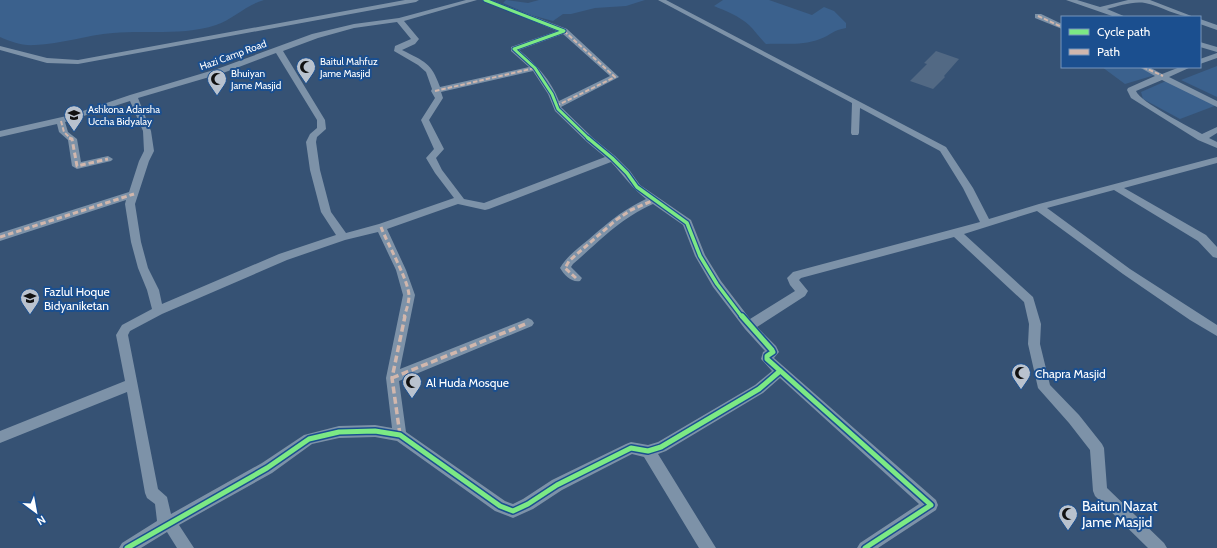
<svg xmlns="http://www.w3.org/2000/svg" width="1217" height="548" font-family="Cabin,sans-serif">
<rect width="100%" height="100%" fill="#365274"/>
<g fill="#3b618d">
<path d="M0 0H264C246 5 233 19 216 25 183 36 146 30 113 33 87 35 61 44 35 45 22 46 12 42 0 37Z"/>
<polygon points="506,0 528,3 539,0 645,0 626,6 595,8 571,14 563,14 553,21 531,15 503,3"/>
<path d="M723 0H769L812 15 824 7 834 11 846 23V28C833 30 831 35 820 39 802 46 784 43 766 44 760 38 755 31 749 25 739 16 726 11 714 6Z"/>
<polygon points="1217,66 1217,97 1181,80"/>
<polygon points="1102,67 1139,67 1155,75 1125,84"/>
<polygon points="1166,81 1217,105 1180,119 1143,99 1141,92"/>
</g>
<polygon fill="#526984" points="936,51 959,59 944,76 945,77 933,89 910,81 927,64 924,63"/>
<g fill="none" stroke-linecap="round" stroke-linejoin="round">
<g fill="#7d92a8" fill-rule="evenodd">
<polygon points="405,0 419,0 416,2 78,64 47,63 0,50 0,46 47,58 78,60"/>
<path d="M466 0H477L404 21 419 39 415 44 402 50C425 62 431 62 440 87L529 67 511 51V47L557 31 482 0H491L567 29 619 77 561 107 562 108 593 138 615 156 630 171 640 185 691 220 705 255 721 281 750 319 795 291 790 285 787 278 793 272 980 222 963 188 940 151 860 108 859 133 858 135H852L851 133 852 103 658 0H666L946 147 973 188 989 219 1039 204 1217 157V163L1124 188 1206 235 1217 247V258L1213 257 1198 241 1114 190 1047 208 1130 269 1217 325V336L1190 320 1123 274 1037 211 964 234 1033 297 1041 324 1040 344 1050 385 1079 415 1102 444 1104 448 1107 488 1164 543 1167 548H1148L1095 496 1093 491 1090 450 1069 423 1038 388 1028 344 1029 324 1024 302 954 237 801 278 799 280 808 291 805 296 757 327 776 346 779 352 774 358 936 500 938 505 936 510 878 548H857L860 543 919 504 780 378 763 393 666 451 658 454 716 548H699L644 457 632 454 562 490 533 509 513 518 495 511 397 441 375 437 339 438 312 444 272 473 179 525 194 548H177L167 532 141 548H119L122 543 157 521 155 504 147 498 145 493 127 392 0 443V431L125 381 116 335 122 325 152 309 147 290 138 268 131 242 125 204 126 200 0 241V233L129 192 139 161 144 151 143 131 130 101 65 122 68 132 77 139 81 162 108 156 113 159 111 161 77 169 72 166 68 140 59 132 57 124 0 137V131L71 115 130 95 217 69 312 34 354 24 399 18ZM397 22 411 39 395 46 394 51 418 65 426 72 432 89 431 91 435 98 421 120 434 149 426 158 435 173 454 198 379 224 346 233 331 212 320 170 316 142 317 137 326 129 325 120 283 51 318 38 354 28ZM563 34 610 76 559 101C551 80 536 64 519 50ZM276 53 317 120V128L310 134 306 142 310 170 321 212 336 235 279 254 162 304 159 290 148 268 141 242 135 204 149 161 154 151 151 131 138 98 223 73ZM533 71 548 94 555 111 587 142 605 157 484 203 464 199 442 170 436 158 444 149 429 120 443 98 441 92ZM611 162C623 175 632 188 646 199 621 211 609 222 588 240 577 249 567 256 560 268 564 275 572 283 580 281L582 278 571 267 573 264C600 241 619 219 653 204L683 225 695 256 713 287 745 329 765 351 763 352 761 359 772 371 755 385 658 442 648 445 631 442 626 444 552 480 523 499 513 504 505 501 406 432 399 381 532 326 534 323 532 320 528 318 524 320 400 369 415 295 406 270 387 229 458 204 485 210 489 209ZM378 232 396 270 403 295 386 378 392 428 375 425 339 426 304 435 262 463 171 514 167 497 158 489 128 335 130 331 162 314 287 260 345 240Z"/>
<path d="M1066 0H1077L1100 7 1128 0H1150L1194 17C1176 17 1162 6 1145 3 1133 1 1119 6 1107 9L1126 17H1115Z"/>
<polygon points="1035,14 1041,14 1062,24 1062,29 1035,18"/>
<polygon points="1200,19 1217,25 1217,30 1200,24"/>
<polygon points="1200,42 1217,47 1217,52 1200,47"/>
<polygon points="1217,53 1217,58 1200,64 1200,59"/>
<path d="M1139 67H1149L1162 74 1180 67H1191L1169 77 1217 101V107L1162 80 1136 91C1140 102 1190 127 1202 134L1217 127V133L1209 138 1217 142V148L1198 140 1131 98 1127 90 1128 88 1155 76Z"/>
</g>
<g stroke="#d1b7ad" stroke-width="2" stroke-dasharray="4.5 2" stroke-linecap="butt">
<polyline points="1038,16 1062,27"/>
<polyline points="1143,67 1163,76"/>
<polyline points="435,91 535,68"/>
<polyline points="556,106 615,77 564,31"/>
<polyline points="61,121 64,132 71,139"/>
</g>
<g stroke="#d1b7ad" stroke-width="3" stroke-dasharray="5.5 3" stroke-linecap="butt">
<polyline points="69,138 72,139 77,166 108,159"/>
<path d="M381 227C387 243 409 281 409 296 409 303 406 311 404 317"/>
<polyline points="0,237 134,194"/>
<polyline points="576,278 565,268 569,261 616,220 631,210 654,200"/>
</g>
<g stroke="#d1b7ad" stroke-width="3.5" stroke-dasharray="7 3.5" stroke-linecap="butt">
<polyline points="392,378 528,323"/>
<polyline points="400,435 392,378 405,316"/>
</g>
<g stroke="#1b4f8f" stroke-width="5">
<polyline id="cycleway-far2" points="485,0 564,31 514,49 535,68 552,94 558,109 589,139"/>
</g>
<g stroke="#1b4f8f" stroke-width="6">
<polyline id="cycleway-far1" points="588,138 612,158 627,173 637,187 687,223 700,256 717,284 742,317"/>
</g>
<g stroke="#1b4f8f" stroke-width="8">
<g id="cycleway">
<polyline points="742,316 772,350 773,352 767,356 767,359 931,505 865,548"/>
<polyline points="127,548 267,468 309,439 339,432 375,431 400,435 500,506 513,511 528,504 557,485 631,448 648,451 661,447 759,389 780,371"/>
</g>
</g>
<use href="#cycleway-far2" stroke="#7ce984" stroke-width="3"/>
<use href="#cycleway-far1" stroke="#7ce984" stroke-width="3.5"/>
<use href="#cycleway" stroke="#7ce984" stroke-width="5"/>
</g>
<defs>
<g id="mosque-pin" transform="scale(1)"><path d="M0 17L-7.5 6A9.5 9.5 0 1 1 7.5 6Z" fill="#b9c2ce" stroke="#1b4f8f"/><path d="M3.5-4.9A6 6 0 1 0 3.5 4.9A5 5 0 1 1 3.5-4.9Z" fill="#111"/></g>
<g id="school-pin" transform="scale(1)"><path d="M0 17L-7.5 6A9.5 9.5 0 1 1 7.5 6Z" fill="#b9c2ce" stroke="#1b4f8f"/><path d="M0-5L7-2L0 1L-7-2ZM-4 1L0 2.5L4 1V4Q0 6-4 4Z" fill="#111"/></g>
</defs>
<g fill-rule="evenodd">
<use href="#mosque-pin" x="306" y="67"/>
<use href="#mosque-pin" x="217" y="79"/>
<use href="#school-pin" x="74" y="115"/>
<use href="#school-pin" x="30" y="298"/>
<use href="#mosque-pin" x="1021" y="373"/>
<use href="#mosque-pin" x="412" y="382"/>
<use href="#mosque-pin" x="1068" y="514"/>
</g>
<g text-anchor="middle" dominant-baseline="central" stroke-width="4" stroke-linejoin="round" paint-order="stroke">
<g font-size="10" fill="#fff" stroke="#1b4f8f">
<text transform="translate(233 55) rotate(-20)">Hazi Camp Road</text>
</g>
<g font-size="10" fill="#fff" stroke="#1b4f8f" text-anchor="start">
<text x="320" y="61">Baitul Mahfuz<tspan x="320" dy="12">Jame Masjid</tspan></text>
<text x="231" y="73">Bhuiyan<tspan x="231" dy="12">Jame Masjid</tspan></text>
<text x="88" y="109">Ashkona Adarsha<tspan x="88" dy="12">Uccha Bidyalay</tspan></text>
</g>
<g font-size="12" fill="#fff" stroke="#1b4f8f" text-anchor="start">
<text x="44" y="291">Fazlul Hoque<tspan x="44" dy="14">Bidyaniketan</tspan></text>
<text x="1035" y="373">Chapra Masjid</text>
<text x="426" y="382">Al Huda Mosque</text>
</g>
<g font-size="14" fill="#fff" stroke="#1b4f8f" text-anchor="start">
<text x="1082" y="506">Baitun Nazat<tspan x="1082" dy="16">Jame Masjid</tspan></text>
</g>
</g>
<rect x="1061" y="16" width="140" height="52" fill="#1b4f8f" stroke="#7695bc"/>
<rect x="1069" y="29" width="20" height="6" fill="#7ce984" stroke="#7695bc"/>
<text x="1097" y="36" font-size="12" fill="#ffffff">Cycle path</text>
<rect x="1069" y="49" width="20" height="6" fill="#d1b7ad" stroke="#7695bc"/>
<text x="1097" y="56" font-size="12" fill="#ffffff">Path</text>
<g transform="translate(36 512) rotate(148)" stroke="#1b4f8f" stroke-width="3" paint-order="stroke">
<path d="M0-3L7 15L0 10L-7 15Z" fill="#ffffff"/>
<text y="-6" font-size="11" font-weight="bold" text-anchor="middle" fill="#ffffff">N</text>
</g>
</svg>
